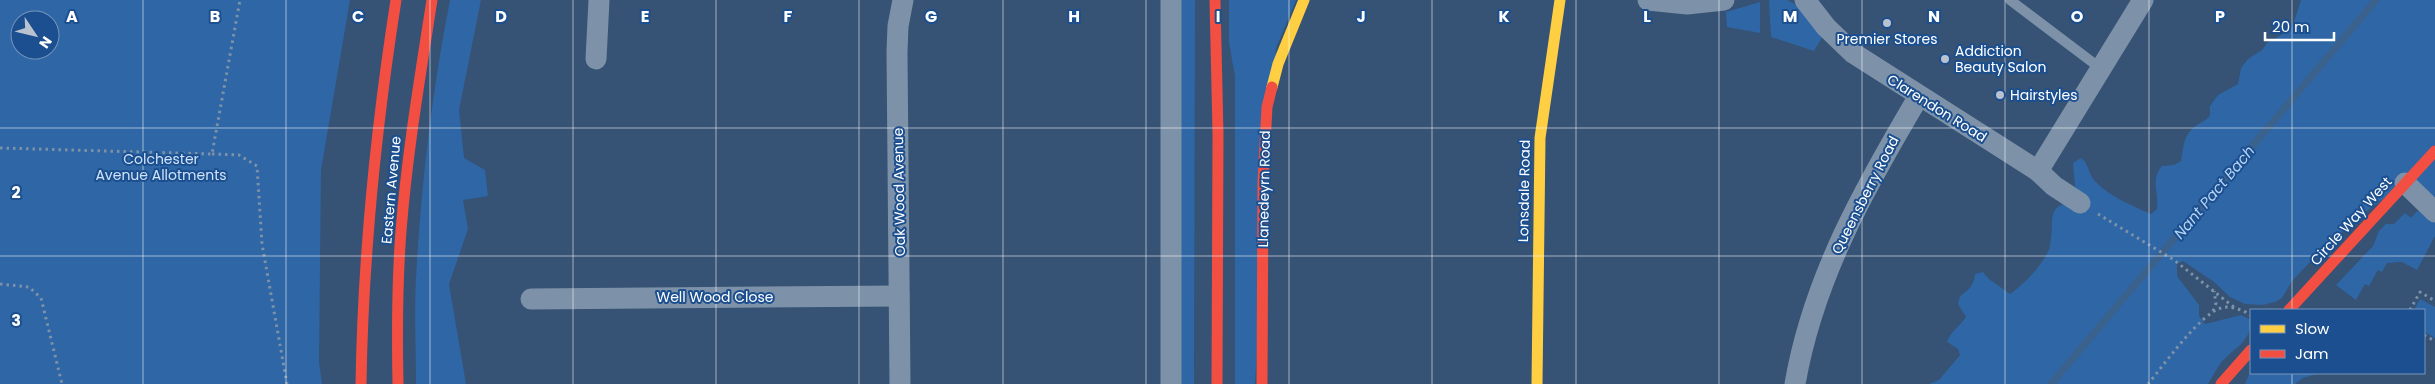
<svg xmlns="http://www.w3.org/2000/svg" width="2435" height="384" font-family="Poppins,sans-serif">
<rect width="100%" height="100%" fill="#365274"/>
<g fill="#2f66a5" fill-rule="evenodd">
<path d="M0 0H350L321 170 319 362 322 384H0ZM20 20H50V50H20Z"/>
<path d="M450 0H481L459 110 464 158 485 170 488 196 463 200 468 229 449 284 466 384H416C416 349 414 313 416 278 421 185 432 91 450 0Z"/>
<polygon points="1180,0 1195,0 1194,384 1180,384"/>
<polygon points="1229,0 1296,0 1276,48 1255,384 1235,384 1235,76 1229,43"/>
<polygon points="1769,0 1787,0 1795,4 1823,36 1814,51 1771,37"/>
<path d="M2301 0H2435V212L2405 183 2352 222 2324 251 2311 261 2292 281 2282 298 2275 302 2263 305 2245 304 2230 297 2214 282 2183 261 2177 264V276L2199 305V316L2205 324 2241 315 2251 320C2251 343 2233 348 2220 364 2216 370 2212 377 2208 384H1929L1939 380 1960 355 1958 349 1947 342C1950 332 1960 326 1966 317L1958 304 1960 296C1969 290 1974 285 1975 274L1983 272 1989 279 2010 294C2023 285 2046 262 2050 246 2056 216 2042 206 2082 199L2075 186 2073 163 2081 158C2089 163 2088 174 2095 181 2110 197 2131 205 2151 214L2157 209C2159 192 2150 180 2162 166L2174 165 2181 161C2184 145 2183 135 2197 125 2203 121 2207 120 2210 115V106L2218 95 2238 84 2241 68 2248 59 2262 50 2267 43 2288 31 2294 22Z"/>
<polygon points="1760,2 1760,33 1727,27 1726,12"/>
<polygon points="2417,211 2435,219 2435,236 2417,270 2402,262 2387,263 2382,272 2378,270 2369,286 2365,284 2356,300 2336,285 2373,246 2379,231 2386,224 2394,224 2405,213 2411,218"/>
<polygon points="2420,299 2435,307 2435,338 2424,332 2424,310 2414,310"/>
<polygon points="2251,369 2251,373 2320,373 2303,378 2295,384 2245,384"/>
</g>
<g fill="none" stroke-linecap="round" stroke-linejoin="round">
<polyline stroke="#3b618d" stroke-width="7" points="2051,384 2376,0"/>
<g stroke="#7d92a8" stroke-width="3" stroke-dasharray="2.5 4" stroke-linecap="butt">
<polyline points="0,148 212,154 240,0"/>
<polyline points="212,154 239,155 257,166 262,244 287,384"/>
<polyline points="2098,214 2174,260 2235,308"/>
<polyline points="0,284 29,287 41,298 62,384"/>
<polyline points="2410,310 2420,292 2435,301"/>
<polyline points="2213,311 2216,303 2214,291"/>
<polyline points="2424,335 2435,341"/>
<path d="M2148 384C2164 365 2199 315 2221 308 2230 305 2243 310 2251 315"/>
</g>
<polyline stroke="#7d92a8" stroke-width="10" points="2010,0 2100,68"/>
<g stroke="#7d92a8" stroke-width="21">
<polyline points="1648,0 1687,4 1724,0"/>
<polyline points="1805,0 1826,27 1853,53 2038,171 2054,186 2080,203"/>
<polyline points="596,59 599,0"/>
<polyline points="2038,171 2143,0"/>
<polyline points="2405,183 2435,212"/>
<polyline points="531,299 899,296"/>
<polyline points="900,384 897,52 898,26 903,0"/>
<polyline points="1171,384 1171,0"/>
<path d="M1795 384C1813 279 1865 187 1919 96"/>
</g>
<g stroke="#ffcf43" stroke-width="11">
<polyline points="1272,87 1278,64 1304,0"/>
<polyline points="1537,384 1540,138 1560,0"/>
</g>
<g stroke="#f24e42" stroke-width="11">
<polyline points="1215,0 1218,134 1217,384"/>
<polyline points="2289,310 2435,151"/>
<path d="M361 384C363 255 376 128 396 0"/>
<path d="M398 384C397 333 397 282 401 231 407 154 420 77 432 0"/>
<polyline points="1262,384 1263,181 1267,107 1272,87"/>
<polyline points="2221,384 2251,350"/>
</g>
</g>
<path fill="none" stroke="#fff" stroke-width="1" stroke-opacity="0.55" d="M143 0V384M286 0V384M430 0V384M573 0V384M716 0V384M859 0V384M1003 0V384M1146 0V384M1289 0V384M1432 0V384M1576 0V384M1719 0V384M1862 0V384M2005 0V384M2149 0V384M2292 0V310M0 128H2435M0 256H2435M2292 373V384"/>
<g fill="#b9c2ce" stroke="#1b4f8f" stroke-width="2">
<circle cx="1887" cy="23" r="5"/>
<circle cx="1945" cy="59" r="5"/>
<circle cx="2000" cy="95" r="5"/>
</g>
<g text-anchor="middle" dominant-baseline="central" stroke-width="4" stroke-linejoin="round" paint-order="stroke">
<g font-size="14" fill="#fff" stroke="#1b4f8f" text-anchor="start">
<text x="1887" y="39" text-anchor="middle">Premier Stores</text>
<text x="1955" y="51">Addiction<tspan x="1955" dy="16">Beauty Salon</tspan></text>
<text x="2010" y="95">Hairstyles</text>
</g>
<g font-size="14" fill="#fff" stroke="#1b4f8f">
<text transform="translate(1937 108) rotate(32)">Clarendon Road</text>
<text transform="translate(1264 189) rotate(-89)">Llanedeyrn Road</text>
<text transform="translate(391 190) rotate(-85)">Eastern Avenue</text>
<text transform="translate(1524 191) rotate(-89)">Lonsdale Road</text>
<text transform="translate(899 192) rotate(-91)">Oak Wood Avenue</text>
<text transform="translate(1865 195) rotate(-63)">Queensberry Road</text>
<text transform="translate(2351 221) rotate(-48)">Circle Way West</text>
<text x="715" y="297">Well Wood Close</text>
</g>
<g font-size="14" fill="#cfe3fa" stroke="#1b4f8f">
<text x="161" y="159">Colchester<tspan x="161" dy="16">Avenue Allotments</tspan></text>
</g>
<g font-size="15" font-style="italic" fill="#b5d3f5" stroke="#1b4f8f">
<text transform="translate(2214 192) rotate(-50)">Nant Pact Bach</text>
</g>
</g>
<g font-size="16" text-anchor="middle" font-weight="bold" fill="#fff" stroke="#1b4f8f" stroke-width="4" stroke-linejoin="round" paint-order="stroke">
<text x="72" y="22">A</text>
<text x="215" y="22">B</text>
<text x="358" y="22">C</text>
<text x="501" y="22">D</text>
<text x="645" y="22">E</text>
<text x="788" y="22">F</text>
<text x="931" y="22">G</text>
<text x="1074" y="22">H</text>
<text x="1218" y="22">I</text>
<text x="1361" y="22">J</text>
<text x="1504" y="22">K</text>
<text x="1647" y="22">L</text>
<text x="1790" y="22">M</text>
<text x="1934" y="22">N</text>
<text x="2077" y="22">O</text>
<text x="2220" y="22">P</text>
<text x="16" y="198">2</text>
<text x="16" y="326">3</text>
</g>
<rect x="2250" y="309" width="175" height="65" fill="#1b4f8f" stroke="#7695bc"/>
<rect x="2260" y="325" width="25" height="8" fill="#ffcf43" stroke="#7695bc"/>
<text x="2295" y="334" font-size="15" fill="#ffffff">Slow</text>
<rect x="2260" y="350" width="25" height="8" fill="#f24e42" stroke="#7695bc"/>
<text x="2295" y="359" font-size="15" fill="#ffffff">Jam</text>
<g transform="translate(35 35) rotate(125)"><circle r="24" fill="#1b4f8f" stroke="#7695bc"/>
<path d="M0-4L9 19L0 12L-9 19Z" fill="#b9c2ce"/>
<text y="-8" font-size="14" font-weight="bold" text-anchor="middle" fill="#ffffff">N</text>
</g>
<path d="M2265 32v8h69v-8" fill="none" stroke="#ffffff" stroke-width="2.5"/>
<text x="2272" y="32" font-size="15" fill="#ffffff" stroke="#1b4f8f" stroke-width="4" paint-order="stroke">20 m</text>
</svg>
